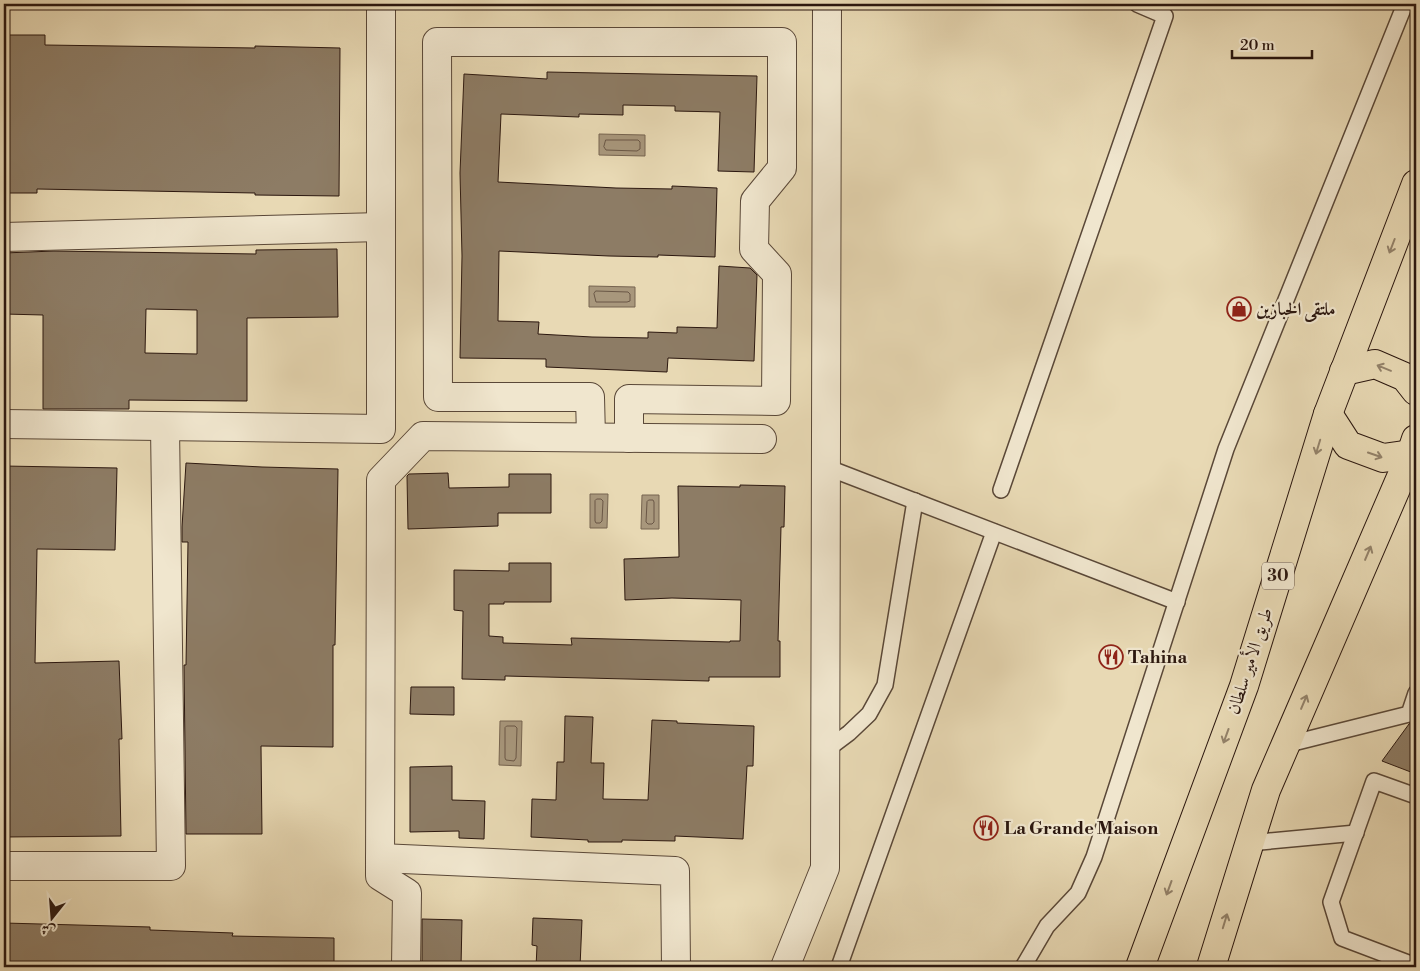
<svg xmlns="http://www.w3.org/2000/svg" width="1420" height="971" font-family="'Libre Bodoni',Amiri,serif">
<rect width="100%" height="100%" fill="#e8d9b4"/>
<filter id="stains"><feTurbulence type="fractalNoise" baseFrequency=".004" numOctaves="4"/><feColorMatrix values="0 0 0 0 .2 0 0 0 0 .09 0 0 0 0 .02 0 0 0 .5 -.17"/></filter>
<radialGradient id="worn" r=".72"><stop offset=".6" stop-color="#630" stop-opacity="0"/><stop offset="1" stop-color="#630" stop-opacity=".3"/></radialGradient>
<g fill="#a8977c" stroke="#766450">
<polygon points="599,134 645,135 645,156 599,155"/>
<polygon points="589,286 635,287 635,307 589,307"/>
<polygon points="590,494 608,494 607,528 590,528"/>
<polygon points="642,495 659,495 659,529 641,529"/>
<polygon points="500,721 522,721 521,766 499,765"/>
</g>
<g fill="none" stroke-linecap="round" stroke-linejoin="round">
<g stroke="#6a5746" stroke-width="1">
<polygon points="606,140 638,140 640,142 640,149 637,151 606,150 604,147"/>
<polygon points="596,291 628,292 630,294 630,301 627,302 596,302 594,294"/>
<polygon points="597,499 601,499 603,501 602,521 600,523 596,523 595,521 595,501"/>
<polygon points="649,500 653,500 654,502 654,522 652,524 648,524 646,522 647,502"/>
<polygon points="507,726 515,726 517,728 516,758 514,761 506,760 505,758 505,728"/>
</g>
</g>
<g fill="#8d7c65" stroke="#2b170f" fill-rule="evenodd">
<polygon points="4,35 45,35 45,45 255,48 255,46 340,48 339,196 255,195 255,193 37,189 37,193 4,193"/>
<polygon points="547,72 757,76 754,172 718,171 720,112 675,111 675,106 623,105 623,115 579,114 579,117 501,114 498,182 616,188 672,189 672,186 717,188 715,257 658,255 658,257 609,256 499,251 498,321 539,322 538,334 592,337 648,338 648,332 677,333 677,327 717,328 719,266 750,268 757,275 754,361 668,358 667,372 546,367 546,359 460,358 462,256 460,173 464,74 547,79"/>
<path d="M337 249 338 317 247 318V401L129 400V409H43V315L4 314V253L54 251 256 254V250ZM146 309 197 310V354L145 353Z"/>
<polygon points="186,463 262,467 338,469 335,645 333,645 333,747 261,746 262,834 186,834 184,665 186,665 188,542 182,542 182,527"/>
<polygon points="4,466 117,468 115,550 37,549 35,663 119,661 122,739 119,739 121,836 4,837"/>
<polygon points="448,473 449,488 509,487 509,474 551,474 551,513 498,513 498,526 408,529 407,476 409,474"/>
<polygon points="740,485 785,486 784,527 781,527 778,641 780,641 780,677 709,677 709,681 505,676 505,680 462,679 463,611 454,610 454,570 509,571 509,563 551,563 551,602 504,602 504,604 489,604 489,636 503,637 503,643 572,645 571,638 730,642 730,641 740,641 741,600 672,598 625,600 624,559 679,557 678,486 740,487"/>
<polygon points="411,687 454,687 454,715 410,714"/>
<polygon points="565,716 593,717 591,763 604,763 603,799 648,800 652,720 677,721 677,723 754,726 753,766 747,766 743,839 675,836 675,841 622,840 622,842 588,842 588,840 531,837 532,799 556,800 557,762 564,762"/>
<polygon points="1416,720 1416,774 1382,761 1409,724"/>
<polygon points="452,766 452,800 485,801 484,839 459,838 459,831 410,832 410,767"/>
<polygon points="533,918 582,920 580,967 536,967 537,946 532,945"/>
<polygon points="422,919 462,920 461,967 422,967"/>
<polygon points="4,923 150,927 150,930 233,933 232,936 334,938 334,967 4,967"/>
</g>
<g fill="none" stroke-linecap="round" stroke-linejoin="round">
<g stroke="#5a4838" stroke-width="18">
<g id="service">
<polyline points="826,467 1177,602"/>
<polyline points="1001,490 1165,16 1137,4"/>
<polyline points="1285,745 1409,714 1416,693"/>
<polyline points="825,751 849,733 869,714 885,685 915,501"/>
<polyline points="1416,796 1374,781 1331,902 1342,938 1416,966"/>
<polyline points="1249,843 1356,833"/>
<polyline points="839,967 994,532"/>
<polyline points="1023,967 1047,926 1078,893 1094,857 1226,449 1405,4"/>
</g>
</g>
<g stroke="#5a4838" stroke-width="30">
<g id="minor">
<polyline points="4,237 381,227"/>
<polyline points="4,424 381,429 381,4"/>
<polyline points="591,437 590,397 438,397 437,42 782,42 782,168 755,201 754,249 777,274 776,401 629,399 629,438"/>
<polyline points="380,858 675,871 676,967"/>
<polyline points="4,866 171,866 165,427"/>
<polyline points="406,967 407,893 380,876 381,480 423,436 762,439"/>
<polyline points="785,967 825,868 827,4"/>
</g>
</g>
<g stroke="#2b170f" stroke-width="30">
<g id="primary">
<polyline points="1344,371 1375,364 1405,377 1416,391"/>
<polyline points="1328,414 1348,445 1383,458 1411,454"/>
<polyline points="1140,967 1244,686 1328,414 1416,184"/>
<polyline points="1211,967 1266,790 1411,454 1416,439"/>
</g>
</g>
<use href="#service" stroke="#f0e6ce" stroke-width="15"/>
<use href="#minor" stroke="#f0e6ce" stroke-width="28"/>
<use href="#primary" stroke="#e8d9b4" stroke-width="28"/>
</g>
<defs><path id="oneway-shaft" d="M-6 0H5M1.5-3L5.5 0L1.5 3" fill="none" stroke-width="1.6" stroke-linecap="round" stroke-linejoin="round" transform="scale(1.25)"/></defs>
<g stroke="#93826a">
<use href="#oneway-shaft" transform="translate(1392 246) rotate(111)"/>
<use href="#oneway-shaft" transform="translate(1384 368) rotate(-158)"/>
<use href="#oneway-shaft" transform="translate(1318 447) rotate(107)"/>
<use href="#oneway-shaft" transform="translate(1375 455) rotate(19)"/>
<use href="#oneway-shaft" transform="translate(1368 553) rotate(-67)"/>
<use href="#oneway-shaft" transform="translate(1304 702) rotate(-67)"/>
<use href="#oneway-shaft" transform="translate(1226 736) rotate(110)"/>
<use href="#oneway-shaft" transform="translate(1169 888) rotate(110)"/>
<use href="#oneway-shaft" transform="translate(1225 921) rotate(-73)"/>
</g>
<defs>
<g id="shop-ring" transform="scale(1.25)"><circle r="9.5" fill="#f0e6ce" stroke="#8f2418" stroke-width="1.5"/><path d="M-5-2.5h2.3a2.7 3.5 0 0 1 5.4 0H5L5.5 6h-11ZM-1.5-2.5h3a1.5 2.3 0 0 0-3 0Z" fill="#8f2418"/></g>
<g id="restaurant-ring" transform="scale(1.25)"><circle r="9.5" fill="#f0e6ce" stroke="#8f2418" stroke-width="1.5"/><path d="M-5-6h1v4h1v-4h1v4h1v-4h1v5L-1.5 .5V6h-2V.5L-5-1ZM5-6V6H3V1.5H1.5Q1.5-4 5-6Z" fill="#8f2418"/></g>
</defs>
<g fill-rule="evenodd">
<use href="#shop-ring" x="1239" y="309"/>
<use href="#restaurant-ring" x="1111" y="657"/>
<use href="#restaurant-ring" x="986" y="828"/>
</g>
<g text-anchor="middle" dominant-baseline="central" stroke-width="4.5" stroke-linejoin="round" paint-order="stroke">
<rect fill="#f0e6ce" stroke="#665548" stroke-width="1" x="1262" y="562.5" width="32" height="27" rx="4"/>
<g font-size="16" font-weight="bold" fill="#2b170f">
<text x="1278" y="576">30</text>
</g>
<g font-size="18" font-weight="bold" fill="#2b170f" stroke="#f0e6ce" text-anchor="start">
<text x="1256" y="309">ملتقى الخبازين</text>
<text x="1128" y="657">Tahina</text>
<text x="1004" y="828">La Grande Maison</text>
</g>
<g font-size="18" fill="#2b170f" stroke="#f0e6ce">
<text transform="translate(1250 661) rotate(-72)">طريق الأمير سلطان</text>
</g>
</g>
<rect width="1420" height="971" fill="none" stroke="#e8d9b4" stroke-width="20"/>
<rect x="5" y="5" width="1410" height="961" fill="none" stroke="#2b170f" stroke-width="2.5"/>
<rect x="10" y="10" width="1400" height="951" fill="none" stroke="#2b170f"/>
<g transform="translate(52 918) rotate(197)" stroke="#f0e6ce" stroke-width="4" paint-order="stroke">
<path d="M0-4L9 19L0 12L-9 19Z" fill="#2b170f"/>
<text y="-8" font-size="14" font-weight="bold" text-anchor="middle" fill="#2b170f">ش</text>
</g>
<path d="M1232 50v8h80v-8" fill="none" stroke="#2b170f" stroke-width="2.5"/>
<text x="1240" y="50" font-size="15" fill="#2b170f" stroke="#f0e6ce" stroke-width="4" paint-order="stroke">20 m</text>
<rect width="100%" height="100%" filter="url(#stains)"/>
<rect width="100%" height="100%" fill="url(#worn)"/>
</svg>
